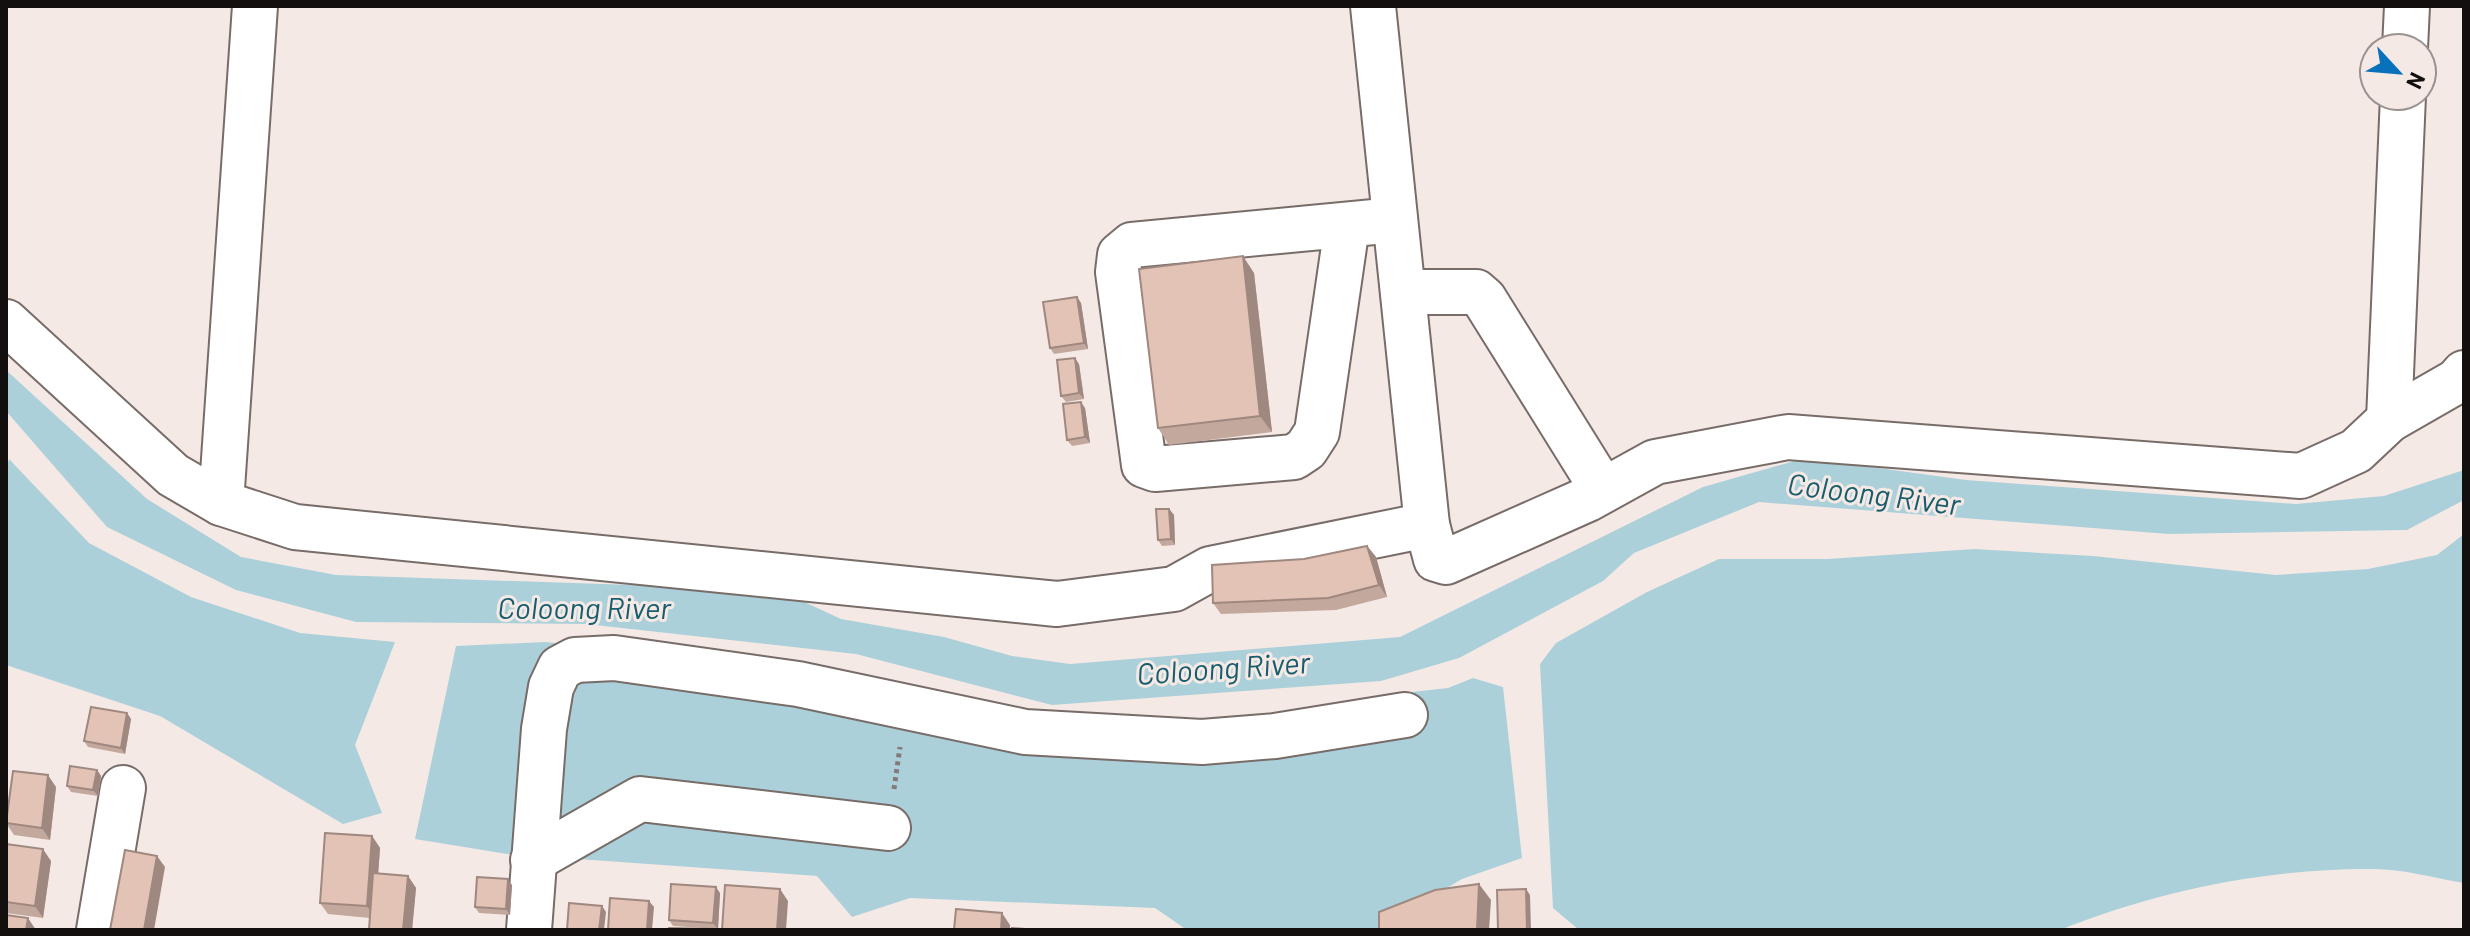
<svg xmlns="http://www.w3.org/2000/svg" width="2470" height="936" font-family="Barlow,sans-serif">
<rect width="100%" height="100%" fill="#f5e9e5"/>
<g fill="#acd0da">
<polygon points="6,370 147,499 241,557 336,575 661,586 798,599 841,619 944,637 1012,656 1070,664 1400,637 1703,487 1805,458 1966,480 2296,504 2384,496 2464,470 2464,500 2407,530 2169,534 1759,502 1634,553 1603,581 1459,658 1381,681 1052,705 856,654 586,624 356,622 236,590 107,527 6,411"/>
<polygon points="9,459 89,543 191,597 300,633 395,642 355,745 382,813 343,824 160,716 6,665 6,471"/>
<path d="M2464 534V883C2434 878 2403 869 2373 869 2269 868 2156 891 2060 930H1579L1553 908 1540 664 1556 643 1647 592 1719 559H1828L1974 549 2093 556 2276 575 2368 569 2437 555Z"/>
<polygon points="545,642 838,672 1046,727 1346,714 1403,693 1448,688 1473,678 1503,687 1522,858 1462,879 1376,930 1187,930 1155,908 910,898 852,917 817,876 507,854 415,839 456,646"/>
</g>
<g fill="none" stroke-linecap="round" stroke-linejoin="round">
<g stroke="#776c68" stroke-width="48">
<g id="minor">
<polyline points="1373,6 1427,525 1436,559 1446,562 1588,499 1655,462 1788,437 2301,476 2356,451 2389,420 2457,381 2464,373"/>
<polyline points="2405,48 2407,6"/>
<polyline points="1347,226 1317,432 1306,449 1294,457 1155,469 1144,465 1118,272 1120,255 1132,245 1395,220"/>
<polyline points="1403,292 1476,292 1484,299 1603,490"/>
<polyline points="6,322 173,475 221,503 295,527 1057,604 1174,589 1210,569 1427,525"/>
<polyline points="2389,420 2403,96"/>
<polyline points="221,503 255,6"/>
<polyline points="533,860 640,799 888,828"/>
<polyline points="99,930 123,788"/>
<polyline points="529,930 544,729 551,687 560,668 575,660 614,658 798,684 1025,732 1202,742 1275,736 1405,715"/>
</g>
</g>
<polyline stroke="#837b79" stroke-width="5" stroke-dasharray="4 4" stroke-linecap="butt" points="894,789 900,747"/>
<use href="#minor" stroke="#fff" stroke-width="44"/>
</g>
<g fill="#c3a89d">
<polygon points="1254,273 1272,432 1169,445 1158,428"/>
<polygon points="1077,297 1081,303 1088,349 1054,354 1050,348"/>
<polygon points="1079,364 1084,399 1066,402 1061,396"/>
<polygon points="1085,408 1090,443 1072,446 1067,440"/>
<polygon points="1169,509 1174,515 1175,545 1162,546 1158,540"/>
<polygon points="1367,546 1376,557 1387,597 1336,610 1221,614 1213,603 1304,559"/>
<polygon points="127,713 131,719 125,754 88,747 84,741"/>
<polygon points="97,770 101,776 98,796 71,792 67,786"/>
<polygon points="56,787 50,840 14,835 6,823"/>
<polygon points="372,836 380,848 378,874 408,876 416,888 412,930 369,930 370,918 328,914 320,903"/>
<polygon points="6,844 51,861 43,918 6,913"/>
<polygon points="512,885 510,915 479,913 475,907"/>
<polygon points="720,893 718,929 673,926 669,920"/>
</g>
<g fill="#9f887f">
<polygon points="1243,256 1254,273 1272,432 1260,416"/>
<polygon points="1077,297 1081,303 1088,349 1084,343"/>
<polygon points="1075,358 1079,364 1084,399 1079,393"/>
<polygon points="1081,402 1085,408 1090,443 1085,437"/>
<polygon points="1169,509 1174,515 1175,545 1171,539"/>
<polygon points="1367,546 1376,557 1387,597 1379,585"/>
<polygon points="127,713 131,719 125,754 121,748"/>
<polygon points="97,770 101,776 98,796 93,790"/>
<polygon points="48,775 56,787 50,840 42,828"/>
<polygon points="372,836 380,848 375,918 367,906"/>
<polygon points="43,849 51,861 43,918 35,906"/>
<polygon points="157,856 165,867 154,930 144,930"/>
<polygon points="408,876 416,888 412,930 403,930"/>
<polygon points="508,879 512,885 510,915 506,909"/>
<polygon points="1479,884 1491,900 1489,930 1477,930"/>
<polygon points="716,887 720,893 718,929 713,923"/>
<polygon points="780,889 788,901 786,930 777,930"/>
<polygon points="1526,889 1530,895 1531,930 1527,930"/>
<polygon points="649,901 654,907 652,930 647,930"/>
<polygon points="602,906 606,912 604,930 599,930"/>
<polygon points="1002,913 1010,925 1010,930 1001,930"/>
<polygon points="28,918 36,930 26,930"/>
</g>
<g fill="#e3c3b6" stroke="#9f887f" stroke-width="2">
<polygon points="1243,256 1260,416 1158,428 1139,269"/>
<polygon points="1077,297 1084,343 1050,348 1043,302"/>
<polygon points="1075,358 1079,393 1061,396 1057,360"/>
<polygon points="1081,402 1085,437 1067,440 1063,404"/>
<polygon points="1156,509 1169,509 1171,539 1158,540"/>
<polygon points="1367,546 1379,585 1328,598 1213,603 1212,565 1304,559"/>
<polygon points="91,707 127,713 121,748 84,741"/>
<polygon points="70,766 97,770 93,790 67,786"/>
<polygon points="13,771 48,775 42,828 6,823"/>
<polygon points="325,833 372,836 367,906 320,903"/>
<polygon points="6,844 43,849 35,906 6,902"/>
<polygon points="125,850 157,856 144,930 110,930"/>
<polygon points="373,873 408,876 403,930 369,930"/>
<polygon points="477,877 508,879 506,909 475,907"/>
<polygon points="671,884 716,887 713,923 669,920"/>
<polygon points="1479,884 1477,930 1379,930 1379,912 1435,890"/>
<polygon points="725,885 780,889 777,930 722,930"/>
<polygon points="1526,889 1527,930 1498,930 1497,890"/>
<polygon points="610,898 649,901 647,930 608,930"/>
<polygon points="569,903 602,906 599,930 567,930"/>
<polygon points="956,909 1002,913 1001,930 954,930"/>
<polygon points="6,915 28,918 26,930 6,930"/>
<polygon points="669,928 713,929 713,930 668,930"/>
<polygon points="1012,928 1038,930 1012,930"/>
</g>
<g text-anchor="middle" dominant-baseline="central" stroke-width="6" stroke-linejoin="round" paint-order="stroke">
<g font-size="30" font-style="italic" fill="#185d6d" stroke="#f5e9e5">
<text transform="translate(1874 493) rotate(7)">Coloong River</text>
<text x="584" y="607">Coloong River</text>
<text transform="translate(1223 667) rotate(-4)">Coloong River</text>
</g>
</g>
<rect width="2470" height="936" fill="none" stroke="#130f0e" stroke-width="16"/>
<g transform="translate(2398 72) rotate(116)"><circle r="38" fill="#f5e9e5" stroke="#9b928f" stroke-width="2"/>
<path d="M0-6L14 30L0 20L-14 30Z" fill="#0871bc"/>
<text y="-12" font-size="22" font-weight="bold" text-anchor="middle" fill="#130f0e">N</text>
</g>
</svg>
